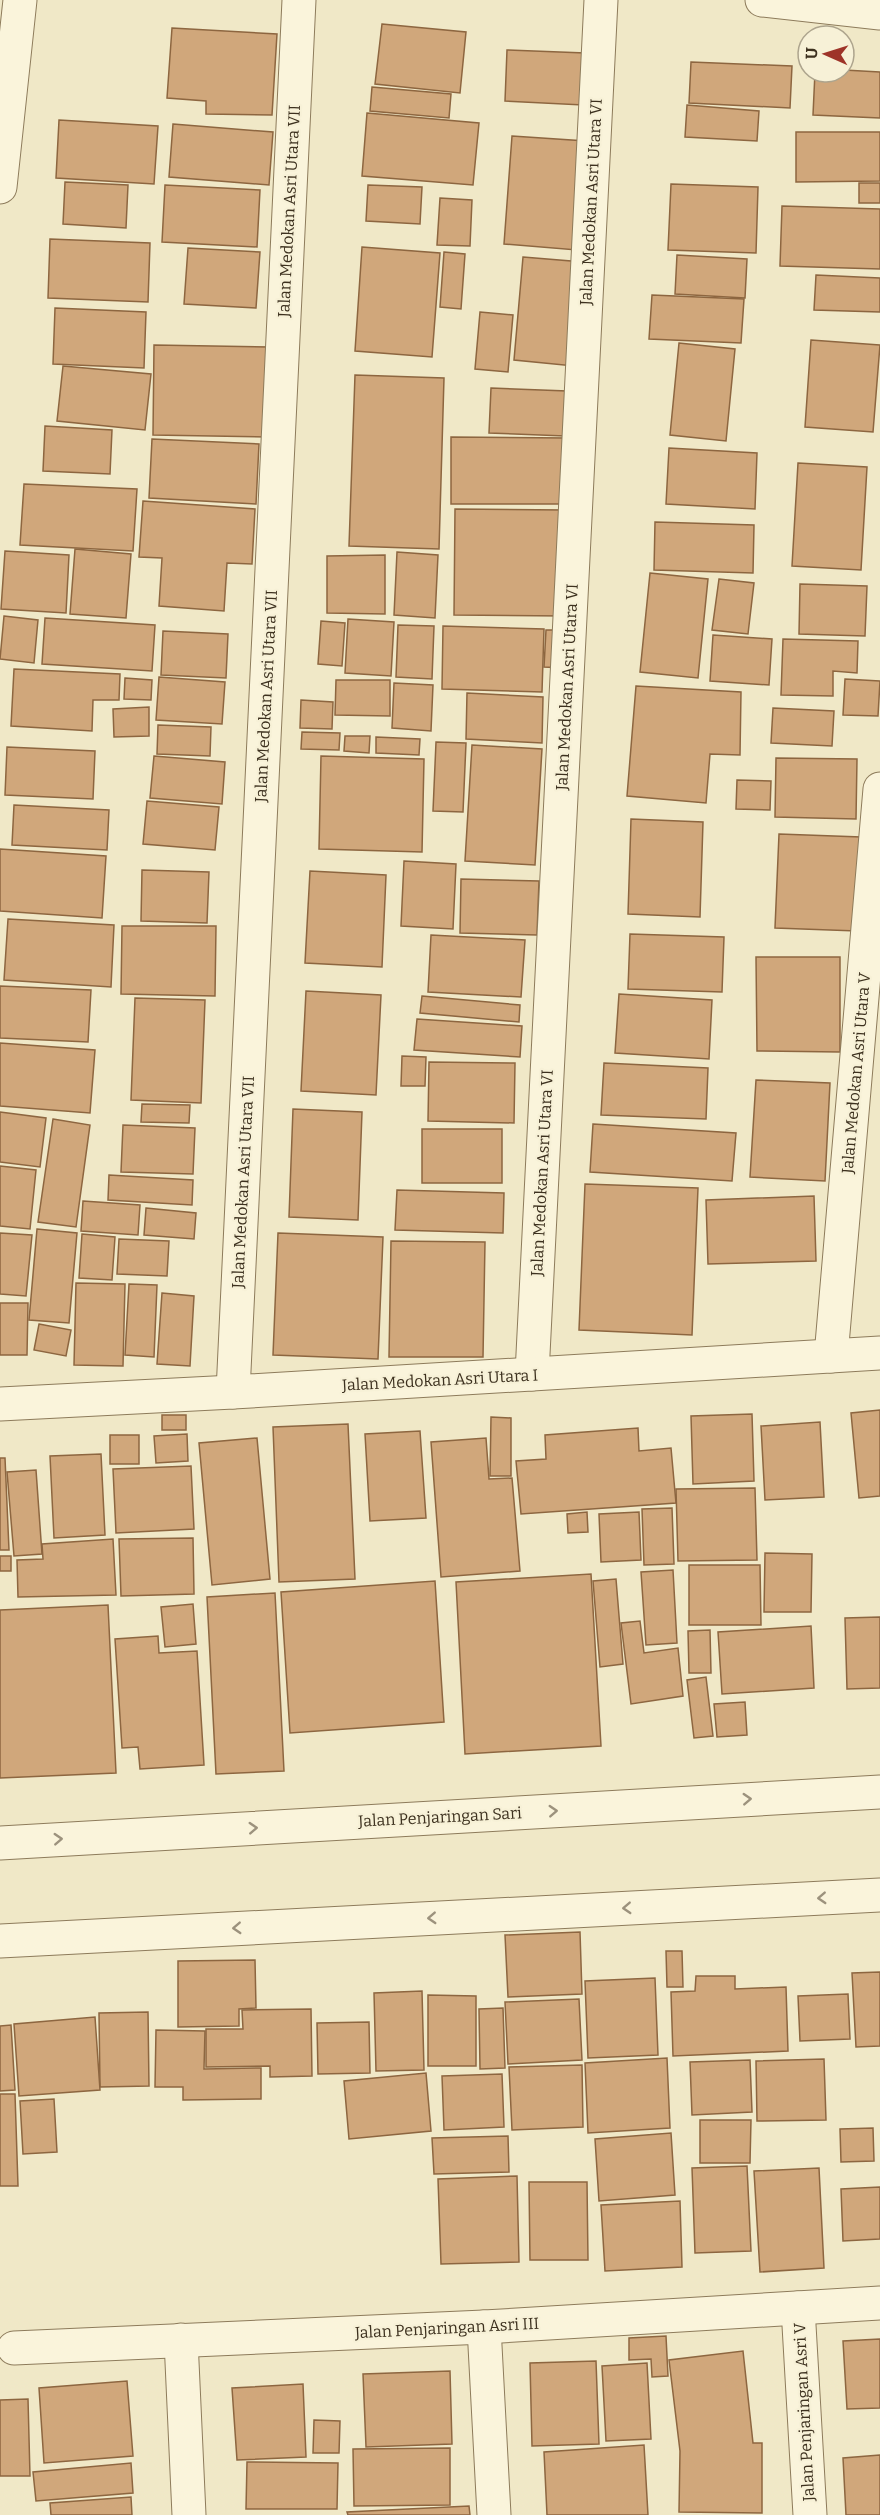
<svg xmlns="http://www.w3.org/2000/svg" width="880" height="2515" font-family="Bitter,serif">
<rect width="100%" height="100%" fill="#f0e8c7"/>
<g fill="#d0a77b" stroke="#8d6640" stroke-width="1.5">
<polygon points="382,24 466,32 460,93 375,84"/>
<polygon points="172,28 277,34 272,115 206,114 206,101 167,98"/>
<polygon points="507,50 585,53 583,105 505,101"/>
<polygon points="691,62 792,66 790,108 689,103"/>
<polygon points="844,70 880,72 880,118 813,115 815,72 844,72"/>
<polygon points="372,87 451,94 449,118 370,111"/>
<polygon points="687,105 759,111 757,141 685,137"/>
<polygon points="367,113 479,123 473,185 362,176"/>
<polygon points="59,120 158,126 154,184 56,178"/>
<polygon points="173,124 273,132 269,185 169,177"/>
<polygon points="796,132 880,132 880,181 796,182"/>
<polygon points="512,136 586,141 577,250 504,244"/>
<polygon points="65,182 128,185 126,228 63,224"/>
<rect x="859" y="183" width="21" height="20"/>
<polygon points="671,184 758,187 756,253 668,250"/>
<polygon points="165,185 260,190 257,247 162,242"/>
<polygon points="368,185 422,187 420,224 366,221"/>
<polygon points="440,198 472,200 470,246 437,245"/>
<polygon points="782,206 880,209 880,269 780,266"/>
<polygon points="50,239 150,243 148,302 48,298"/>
<polygon points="362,247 440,253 432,357 355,351"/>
<polygon points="188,248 260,252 256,308 184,304"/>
<polygon points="444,252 465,254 461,309 440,307"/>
<polygon points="677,255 747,259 745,298 675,294"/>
<polygon points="523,257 583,262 574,366 514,360"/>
<polygon points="816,275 880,278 880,312 814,310"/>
<polygon points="652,295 744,299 741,343 649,339"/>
<polygon points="55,308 146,312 144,368 53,364"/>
<polygon points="480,312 513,315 508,372 475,369"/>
<polygon points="811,340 880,345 873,432 805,427"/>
<polygon points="679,343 735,349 726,441 670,435"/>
<polygon points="154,345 269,347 268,437 153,435"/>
<polygon points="63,366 151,374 145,430 57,421"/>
<polygon points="355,375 444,378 439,549 349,546"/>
<polygon points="491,388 567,391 565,436 489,433"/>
<polygon points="45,426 112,430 110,474 43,471"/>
<polygon points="451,437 568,438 568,504 451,504"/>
<polygon points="152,439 259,444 256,504 149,498"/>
<polygon points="669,448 757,453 755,509 666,504"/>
<polygon points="798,463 867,467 861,570 792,566"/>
<polygon points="24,484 137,489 133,551 20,545"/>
<polygon points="143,501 255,509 252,564 227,563 224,611 159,606 162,558 139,557"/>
<polygon points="455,509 565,510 564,616 454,615"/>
<polygon points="655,522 754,525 753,573 654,570"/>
<polygon points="75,549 131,554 126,618 70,614"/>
<polygon points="5,551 69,555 66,613 1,609"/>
<polygon points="397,552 438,555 435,618 394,615"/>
<polygon points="385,555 385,614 327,613 327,556"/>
<polygon points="650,573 708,579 698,678 640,672"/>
<polygon points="719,579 754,583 748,634 712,630"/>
<polygon points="800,584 867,586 865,636 799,634"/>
<polygon points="4,616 38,620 34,663 0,659"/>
<polygon points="45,618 155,625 152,671 42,664"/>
<polygon points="348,619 394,622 391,676 345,673"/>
<polygon points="321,621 345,623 342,666 318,664"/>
<polygon points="398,625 434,626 432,679 396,677"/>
<polygon points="443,626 544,629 542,692 442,689"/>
<polygon points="546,630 565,630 563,668 544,667"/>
<polygon points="163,631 228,634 226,678 161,675"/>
<polygon points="713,635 772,639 769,685 710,681"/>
<polygon points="783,639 858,641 857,673 833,671 833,696 781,695"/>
<polygon points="14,669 120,674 119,700 93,700 92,731 11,726"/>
<polygon points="159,677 225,682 222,724 156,720"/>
<polygon points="125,678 152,680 151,700 124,699"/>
<polygon points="845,679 880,681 878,716 843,715"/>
<polygon points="336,680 390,680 390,716 335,715"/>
<polygon points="394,683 433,685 431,731 392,728"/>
<polygon points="636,686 741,692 740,755 710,754 706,803 627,796"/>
<polygon points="467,693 543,697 542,743 466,739"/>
<polygon points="301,700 333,702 332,729 300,728"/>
<polygon points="149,707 149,736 114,737 113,709"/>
<polygon points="773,708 834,711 832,746 771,743"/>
<polygon points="158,725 211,727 210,756 157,754"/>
<polygon points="302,732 340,733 339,750 301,749"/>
<polygon points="345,736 370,736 369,753 344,751"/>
<polygon points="376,737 420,739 419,755 376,753"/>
<polygon points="436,742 466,743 463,812 433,811"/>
<polygon points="472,745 542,749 535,865 465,861"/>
<polygon points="7,747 95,751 93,799 5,795"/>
<polygon points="154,756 225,762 222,804 150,798"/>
<polygon points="321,756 424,759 422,852 319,849"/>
<polygon points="776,758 857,759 856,819 775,817"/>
<polygon points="737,780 771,781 770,810 736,809"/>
<polygon points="147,801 219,807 215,850 143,844"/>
<polygon points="14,805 109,810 107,850 12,845"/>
<polygon points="631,819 703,822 700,917 628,914"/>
<polygon points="779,834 861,837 857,931 775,928"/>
<polygon points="0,849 106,856 102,918 0,911"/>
<polygon points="404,861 456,864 453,929 401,926"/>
<polygon points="142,870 209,872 207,923 141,921"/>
<polygon points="310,871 386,875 382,967 305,963"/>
<polygon points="461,879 539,881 537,935 460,933"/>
<polygon points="8,919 114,925 111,987 4,980"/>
<polygon points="122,926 216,926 215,996 121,994"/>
<polygon points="630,934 724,937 722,992 628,989"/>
<polygon points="431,935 525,940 521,997 428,992"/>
<polygon points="756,957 840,957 840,1052 757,1051"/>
<polygon points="0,986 91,990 88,1042 0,1038"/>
<polygon points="306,991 381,995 376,1095 301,1091"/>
<polygon points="619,994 712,1000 709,1059 615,1053"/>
<polygon points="422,996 520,1005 519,1022 420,1013"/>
<polygon points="135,998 205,1000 201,1103 131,1100"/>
<polygon points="417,1019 522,1026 520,1057 414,1050"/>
<polygon points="0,1043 95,1050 90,1113 0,1106"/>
<polygon points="402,1056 426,1057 425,1086 401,1086"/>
<polygon points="429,1062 515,1063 514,1123 428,1121"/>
<polygon points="604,1063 708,1068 706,1119 601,1115"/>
<polygon points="756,1080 830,1083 825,1181 750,1177"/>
<polygon points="142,1104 190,1105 189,1123 141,1122"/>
<polygon points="293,1109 362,1112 358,1220 289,1217"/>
<polygon points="0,1112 46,1118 40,1167 0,1162"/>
<polygon points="53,1119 90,1125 76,1227 38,1222"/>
<polygon points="593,1124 736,1133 732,1181 590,1172"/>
<polygon points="123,1125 195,1128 193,1174 121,1172"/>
<rect x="422" y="1129" width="80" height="54"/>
<polygon points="0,1166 36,1170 30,1229 0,1226"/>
<polygon points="109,1175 193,1180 192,1205 108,1200"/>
<polygon points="585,1184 698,1188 692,1335 579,1330"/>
<polygon points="397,1190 504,1193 503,1233 395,1230"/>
<polygon points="814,1196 816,1261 708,1264 706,1200"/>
<polygon points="83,1201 140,1205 138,1235 81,1231"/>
<polygon points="146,1208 196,1213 194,1239 144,1235"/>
<polygon points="37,1229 77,1233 69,1323 29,1320"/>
<polygon points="0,1233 32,1235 26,1296 0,1294"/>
<polygon points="278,1233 383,1237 378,1359 273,1355"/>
<polygon points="82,1234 115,1237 112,1280 79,1278"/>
<polygon points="119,1239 169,1241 167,1276 117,1274"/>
<polygon points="391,1241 485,1242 483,1357 389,1357"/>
<polygon points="76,1283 125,1284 123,1366 74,1365"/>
<polygon points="129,1284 157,1285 154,1357 125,1355"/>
<polygon points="162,1293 194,1296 190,1366 157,1364"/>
<polygon points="0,1303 28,1303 27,1355 0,1355"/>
<polygon points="39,1324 71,1330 66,1356 34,1350"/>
<polygon points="880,1410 880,1496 859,1498 851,1413"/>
<polygon points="752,1414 754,1481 693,1484 691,1416"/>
<rect x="162" y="1415" width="24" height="15"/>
<polygon points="491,1417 511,1418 511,1476 490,1476"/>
<polygon points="820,1422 824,1497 765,1500 761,1426"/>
<polygon points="348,1424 355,1579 279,1582 273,1427"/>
<polygon points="638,1428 639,1451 671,1448 676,1503 521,1514 516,1461 546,1459 545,1435"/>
<polygon points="420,1431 426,1518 370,1521 365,1434"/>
<polygon points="187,1434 188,1461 156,1463 154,1436"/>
<rect x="110" y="1435" width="29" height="29"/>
<polygon points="257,1438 270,1579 212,1585 199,1443"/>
<polygon points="486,1438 489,1479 512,1478 520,1571 441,1577 431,1442"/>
<polygon points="101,1454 105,1535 54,1538 50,1456"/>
<polygon points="0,1458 5,1458 9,1550 0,1550"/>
<polygon points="191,1466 194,1529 116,1533 113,1469"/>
<polygon points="36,1470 42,1554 14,1556 7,1472"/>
<polygon points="755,1488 757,1560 678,1561 676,1489"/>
<polygon points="672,1508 674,1564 644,1565 642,1509"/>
<polygon points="587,1512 588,1532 568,1533 567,1514"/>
<polygon points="639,1512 641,1560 601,1562 599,1514"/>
<polygon points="193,1538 194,1594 121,1596 119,1539"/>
<polygon points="113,1539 116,1595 18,1597 17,1560 43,1559 42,1544"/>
<polygon points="765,1553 812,1554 811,1612 764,1612"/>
<rect x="0" y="1556" width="11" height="15"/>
<polygon points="689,1565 760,1565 761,1625 689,1625"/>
<polygon points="673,1570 677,1643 646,1645 641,1572"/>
<polygon points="591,1574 601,1746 465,1754 456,1582"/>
<polygon points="616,1579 623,1664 600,1667 593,1581"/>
<polygon points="435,1581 444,1722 290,1733 281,1592"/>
<polygon points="275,1593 284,1771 216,1774 207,1597"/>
<polygon points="193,1604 196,1644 165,1647 161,1607"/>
<polygon points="108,1605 116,1773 0,1778 0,1610"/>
<polygon points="880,1617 880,1688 847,1689 845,1618"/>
<polygon points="640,1621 644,1653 678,1648 683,1696 631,1704 621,1623"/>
<polygon points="811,1626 814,1688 722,1694 718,1632"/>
<polygon points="710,1630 711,1673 689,1673 688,1631"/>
<polygon points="158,1636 159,1653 197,1651 204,1765 140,1769 138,1747 122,1748 115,1639"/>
<polygon points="706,1677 713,1736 694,1738 687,1680"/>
<polygon points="745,1702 747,1735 717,1737 714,1704"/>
<polygon points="580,1932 582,1994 508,1997 505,1935"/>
<polygon points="666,1951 682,1951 683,1987 667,1987"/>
<polygon points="255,1960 256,2008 239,2009 239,2026 178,2027 178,1961"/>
<polygon points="880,1972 880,2046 856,2047 852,1973"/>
<polygon points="696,1976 735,1976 735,1989 786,1987 788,2051 673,2056 671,1992 695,1991"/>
<polygon points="655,1978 658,2055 588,2058 585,1981"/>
<polygon points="422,1991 424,2070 376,2071 374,1993"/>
<polygon points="848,1994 850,2039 800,2041 798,1996"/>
<polygon points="428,1995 476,1996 476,2066 428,2066"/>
<polygon points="579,1999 582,2060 508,2064 505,2002"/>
<polygon points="503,2008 505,2068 480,2069 479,2009"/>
<polygon points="311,2009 312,2076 270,2077 270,2066 206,2067 206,2029 243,2029 242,2010"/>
<polygon points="148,2012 149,2086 100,2087 99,2013"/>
<polygon points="95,2017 100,2090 19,2096 14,2024"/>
<polygon points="369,2022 370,2073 318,2074 317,2023"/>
<polygon points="11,2025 15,2090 0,2091 0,2026"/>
<polygon points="156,2030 205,2031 204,2069 261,2068 261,2099 183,2100 183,2087 155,2087"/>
<polygon points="667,2058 670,2128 588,2133 585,2063"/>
<polygon points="824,2059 826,2120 757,2121 756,2061"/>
<polygon points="750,2060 752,2112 692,2115 690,2062"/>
<polygon points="582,2065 583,2127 512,2130 509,2067"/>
<polygon points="426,2073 431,2131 349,2139 344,2081"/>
<polygon points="502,2074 504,2127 444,2130 442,2076"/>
<polygon points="0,2094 15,2094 18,2186 0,2186"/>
<polygon points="54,2099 57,2152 23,2154 20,2101"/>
<polygon points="700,2120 751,2120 750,2163 700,2163"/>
<polygon points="873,2128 874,2161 841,2162 840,2129"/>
<polygon points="671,2133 675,2195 599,2201 595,2139"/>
<polygon points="508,2136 509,2172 434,2174 432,2138"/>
<polygon points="747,2166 751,2251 695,2253 692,2168"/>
<polygon points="819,2168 824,2268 760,2272 754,2171"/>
<polygon points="517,2176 519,2262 441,2264 438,2179"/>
<polygon points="529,2182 587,2182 588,2260 530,2260"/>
<polygon points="880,2187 880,2239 843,2241 841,2189"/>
<polygon points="680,2201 682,2267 605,2271 601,2205"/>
<polygon points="666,2336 668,2376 652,2377 651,2359 629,2360 629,2338"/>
<polygon points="880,2339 880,2408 847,2409 843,2341"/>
<polygon points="743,2351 753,2443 762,2443 762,2513 679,2512 680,2451 669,2360"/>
<polygon points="596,2361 599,2444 532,2446 530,2363"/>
<polygon points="647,2363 651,2439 606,2441 602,2366"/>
<polygon points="450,2371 452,2444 366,2447 363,2374"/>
<polygon points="127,2381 133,2456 44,2463 39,2388"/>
<polygon points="303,2384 306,2457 237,2460 232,2388"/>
<polygon points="28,2399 30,2476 0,2476 0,2400"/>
<polygon points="314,2420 340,2421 339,2453 313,2453"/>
<polygon points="644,2445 648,2515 547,2515 544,2452"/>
<polygon points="450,2448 450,2505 354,2506 353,2449"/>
<polygon points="880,2455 880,2515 846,2515 843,2458"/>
<polygon points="247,2462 338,2463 337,2509 246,2509"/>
<polygon points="131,2463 133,2493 36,2501 33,2472"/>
<polygon points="131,2497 132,2515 51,2515 50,2503"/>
<polygon points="469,2506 470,2515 348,2515 347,2512"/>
</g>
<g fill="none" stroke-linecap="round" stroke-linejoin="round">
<g stroke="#8d7b5b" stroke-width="35">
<g id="minor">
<polyline points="762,0 880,13"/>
<polyline points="0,187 20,0"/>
<polyline points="831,1356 880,789"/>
<polyline points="532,1374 601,0"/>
<polyline points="233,1392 299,0"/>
<polyline points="0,1404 233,1392 880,1353"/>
<polyline points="0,1843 880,1792"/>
<polyline points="0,1941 880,1895"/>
<polyline points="798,2308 810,2515"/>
<polyline points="484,2327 494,2515"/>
<polyline points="181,2340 189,2515"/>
<polyline points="14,2348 484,2327 880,2303"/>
</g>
</g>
<use href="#minor" stroke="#faf4db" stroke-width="33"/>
</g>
<defs><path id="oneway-chevron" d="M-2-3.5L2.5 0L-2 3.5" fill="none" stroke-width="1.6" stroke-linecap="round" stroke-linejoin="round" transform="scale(1.5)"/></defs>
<g stroke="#9c927d">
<use href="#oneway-chevron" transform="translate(747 1799) rotate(-3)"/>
<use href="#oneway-chevron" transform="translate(553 1811) rotate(-3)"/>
<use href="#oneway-chevron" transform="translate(253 1828) rotate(-3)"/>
<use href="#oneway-chevron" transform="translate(58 1839) rotate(-3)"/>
<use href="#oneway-chevron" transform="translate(822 1898) rotate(177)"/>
<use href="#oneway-chevron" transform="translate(627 1908) rotate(177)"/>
<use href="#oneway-chevron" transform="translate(432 1918) rotate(177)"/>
<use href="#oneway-chevron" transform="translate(237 1928) rotate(177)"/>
</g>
<g text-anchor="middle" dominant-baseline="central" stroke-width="4.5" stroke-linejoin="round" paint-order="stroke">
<g font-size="16" fill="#3d311f" stroke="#f7f1d7">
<text transform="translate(591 202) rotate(-87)">Jalan Medokan Asri Utara VI</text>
<text transform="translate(289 211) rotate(-87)">Jalan Medokan Asri Utara VII</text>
<text transform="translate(567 687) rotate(-87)">Jalan Medokan Asri Utara VI</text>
<text transform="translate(266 696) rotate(-87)">Jalan Medokan Asri Utara VII</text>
<text transform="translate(856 1073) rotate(-85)">Jalan Medokan Asri Utara V</text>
<text transform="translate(542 1173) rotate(-87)">Jalan Medokan Asri Utara VI</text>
<text transform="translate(243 1182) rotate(-87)">Jalan Medokan Asri Utara VII</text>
<text transform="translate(440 1380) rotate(-3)">Jalan Medokan Asri Utara I</text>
<text transform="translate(440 1817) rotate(-3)">Jalan Penjaringan Sari</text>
<text transform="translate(447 2328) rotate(-3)">Jalan Penjaringan Asri III</text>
<text transform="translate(804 2412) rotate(-93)">Jalan Penjaringan Asri V</text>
</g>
</g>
<g transform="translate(826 54) rotate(273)"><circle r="28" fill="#f7f1d7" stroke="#ada48d" stroke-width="1.5"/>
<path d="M0-4.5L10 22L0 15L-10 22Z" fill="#9e3429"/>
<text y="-9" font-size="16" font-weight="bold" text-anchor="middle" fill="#3d311f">U</text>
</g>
</svg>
